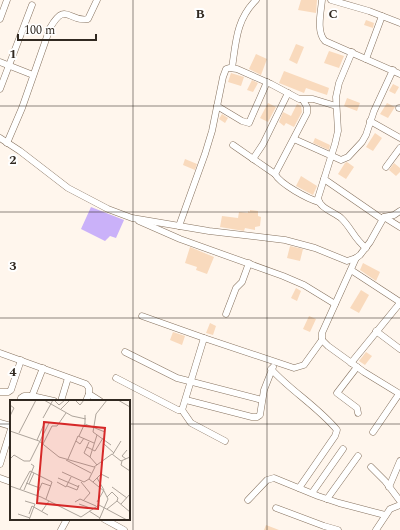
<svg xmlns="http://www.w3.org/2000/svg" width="400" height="530" font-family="Spectral,serif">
<rect width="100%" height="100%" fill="#fff6ed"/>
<polygon fill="#cab1f9" points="91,207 124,220 116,238 110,236 105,241 81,229"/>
<g fill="#f9dabd">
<polygon points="301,0 317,0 316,13 298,10"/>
<polygon points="366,20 374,23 373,28 364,25"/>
<polygon points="296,44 304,47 297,64 289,60"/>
<polygon points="329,51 344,56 339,68 324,63"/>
<polygon points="256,54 267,59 261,75 249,69"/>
<polygon points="284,71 329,88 327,95 306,88 304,93 279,83"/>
<polygon points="231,73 244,77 241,86 228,82"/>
<polygon points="252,80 258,83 253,92 247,90"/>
<polygon points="393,84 399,87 395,94 389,91"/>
<polygon points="347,98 360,103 357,111 344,106"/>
<polygon points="268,103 276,107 268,122 260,118"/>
<polygon points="387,103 395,107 388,118 380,114"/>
<polygon points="297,104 301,106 302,112 294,127 286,123 284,126 279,122 283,112 291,116"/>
<polygon points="222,114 228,118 225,123 219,119"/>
<polygon points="375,133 382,138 373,151 366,147"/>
<polygon points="315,138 330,145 329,150 313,143"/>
<polygon points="185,159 197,164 195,170 183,165"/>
<polygon points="347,162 354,167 346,179 338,174 345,163"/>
<polygon points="394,163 400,168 400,172 396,176 389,170"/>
<polygon points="301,176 317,186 313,195 296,186"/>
<polygon points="250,210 258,211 258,216 261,217 260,226 255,227 255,230 245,228 244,231 220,227 222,216 238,218 239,212 248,213 248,211 250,212"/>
<polygon points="290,246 303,249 300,261 287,258"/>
<polygon points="190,247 214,257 207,274 196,270 197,267 185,263"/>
<polygon points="363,263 380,272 376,281 360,270"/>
<polygon points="296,288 301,291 297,301 291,298"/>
<polygon points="361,290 369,295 359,313 350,308"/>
<polygon points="309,316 316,319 310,332 303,329"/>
<polygon points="210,323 216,326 213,335 206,333"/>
<polygon points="173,332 185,336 182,345 170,340"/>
<polygon points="366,352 372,356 365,365 359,361"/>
<polygon points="266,525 279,530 264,530"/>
</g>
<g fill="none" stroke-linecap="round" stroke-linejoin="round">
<g stroke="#86725f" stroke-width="7">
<g id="minor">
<path d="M322 0C321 12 316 32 325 41L400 74"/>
<polyline points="331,0 369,11 400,23"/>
<polyline points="0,19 7,0"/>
<path d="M352 52 339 83 336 97 338 131 335 144 318 198C319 208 334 212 341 218 351 227 354 239 366 248"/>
<polyline points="366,59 382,16"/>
<polyline points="0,62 33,75"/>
<path d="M232 68C236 42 236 20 256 0"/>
<polyline points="0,89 32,5"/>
<path d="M303 100 307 107V113L275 174C280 184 308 199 319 202"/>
<polyline points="217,106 242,121 249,123 267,82"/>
<polyline points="399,108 400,108"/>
<polyline points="370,121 400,138"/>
<polyline points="0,138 20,151 68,188 108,209 132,218 209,231 285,240 315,248 347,261 356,258 360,255 370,242 384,217 394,215 400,211"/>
<polyline points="294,139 341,160 348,157 362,142 366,135 374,111 393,70"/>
<path d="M7 143 22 108 50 28C66 0 69 23 88 19L97 0"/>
<polyline points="233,145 275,174"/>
<polyline points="253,159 263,144 288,93"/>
<polyline points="386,167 400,148"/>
<polyline points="324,179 382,219"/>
<polyline points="384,217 400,227"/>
<polyline points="139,221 180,239 283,276 304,285 335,304"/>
<polyline points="179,226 205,154 212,131 223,77 226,69 229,68 237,69 271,84 299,99 313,99 336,106"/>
<polyline points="356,258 322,333 322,340 328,346 364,372 400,394"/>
<polyline points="351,270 400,302"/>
<polyline points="226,314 236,288 242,282 249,263"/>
<polyline points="142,316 204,338 294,368 304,365 322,340"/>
<polyline points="376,331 400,349"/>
<polyline points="125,352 177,378 262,400"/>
<polyline points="0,353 86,384 89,388 89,394 86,401"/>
<polyline points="351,363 400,303"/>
<polyline points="357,367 337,393 357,408 358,413"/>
<path d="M271 369C291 391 318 407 337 430L335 436 299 488"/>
<polyline points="116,378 178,410 182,410 204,338"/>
<polyline points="0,392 8,392 11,390 21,360"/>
<polyline points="89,394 100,401"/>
<polyline points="32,396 43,368"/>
<polyline points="186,400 252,417 257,417 260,415 264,390 273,367"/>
<polyline points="20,401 21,398 24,396 32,396 54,401"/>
<polyline points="61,401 68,378"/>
<polyline points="182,410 191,423 225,441"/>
<polyline points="0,423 11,426"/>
<polyline points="373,432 399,394"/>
<polyline points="0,464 11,429"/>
<polyline points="371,467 385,481 400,501"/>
<polyline points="0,478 11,482"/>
<polyline points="389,487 400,461"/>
<polyline points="312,493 343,449"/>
<polyline points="327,499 358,456"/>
<polyline points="248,500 267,480 274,478 318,496 339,503 385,515"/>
<polyline points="276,508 324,526 338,530"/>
<polyline points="104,519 124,530"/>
<polyline points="61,530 67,519"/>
<polyline points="376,530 390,509 400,505"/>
</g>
</g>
<use href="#minor" stroke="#fff" stroke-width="6"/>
</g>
<path fill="none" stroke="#312921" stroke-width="1" stroke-opacity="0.55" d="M133 0V530M267 0V530M0 106H400M0 212H400M0 318H400M0 424H11M129 424H400"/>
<g transform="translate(10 400)">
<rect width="120" height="120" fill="#fff6ed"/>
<path fill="none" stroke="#ada49b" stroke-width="1" d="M34 0 62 16 76 19M44 0 49 5 55 0M65 0 70 5 74 0M97 0 86 14 83 32 101 45M108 0 120 7M0 5 4 8 0 16M51 9 60 0M33 18 43 0M75 24 95 32M0 31 29 41 49 57 84 67 102 54 111 61 120 57M9 33 26 0M69 36 75 23V15M27 40 35 22M66 41 70 44 74 38M79 42 74 53 80 57M33 44 42 26H47L56 13M94 44 104 53M77 47 85 51 93 38M103 54 111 41M0 59 4 55 14 61H20L39 23M58 59 68 36 84 43M116 59 112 56 117 50M56 60 81 73M112 61 111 65 120 71M87 65 80 57 87 35M85 67 79 79 94 91 98 99 89 120M52 72 74 82 79 79M48 78 69 87M47 82 56 87 61 77M71 82 80 93 73 101M83 82 91 74 99 78M16 83 30 88M19 84 24 73M0 86 31 97 71 117 89 105 117 120M57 86 67 90 69 85M102 87 117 98M10 89 20 71 42 82 36 99M14 90 24 66 21 64M27 95 32 83 41 86M97 97 102 92 108 98 107 101M15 101 25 104 19 120M65 102 70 99 86 106M87 102 94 90 87 78M69 104 83 109M111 104 120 94M97 109 107 101 120 112M32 111 39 101M79 111 90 118M8 114 20 118M19 114 22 106 38 115"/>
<path fill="#d62828" fill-opacity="0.15" stroke="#d62828" stroke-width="2" d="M34 22 95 28 88 109 27 103Z"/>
<rect width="120" height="120" fill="none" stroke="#312921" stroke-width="2"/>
</g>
<g font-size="13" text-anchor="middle" font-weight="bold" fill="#312921" stroke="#fff" stroke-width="4" stroke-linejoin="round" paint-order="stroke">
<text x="200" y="18">B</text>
<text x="333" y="18">C</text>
<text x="13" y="58">1</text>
<text x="13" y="164">2</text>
<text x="13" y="270">3</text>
<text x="13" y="376">4</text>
</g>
<path d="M18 34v6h78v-6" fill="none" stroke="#312921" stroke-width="2"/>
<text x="24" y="34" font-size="12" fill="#312921" stroke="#ffffff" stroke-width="3" paint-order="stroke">100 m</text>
</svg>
